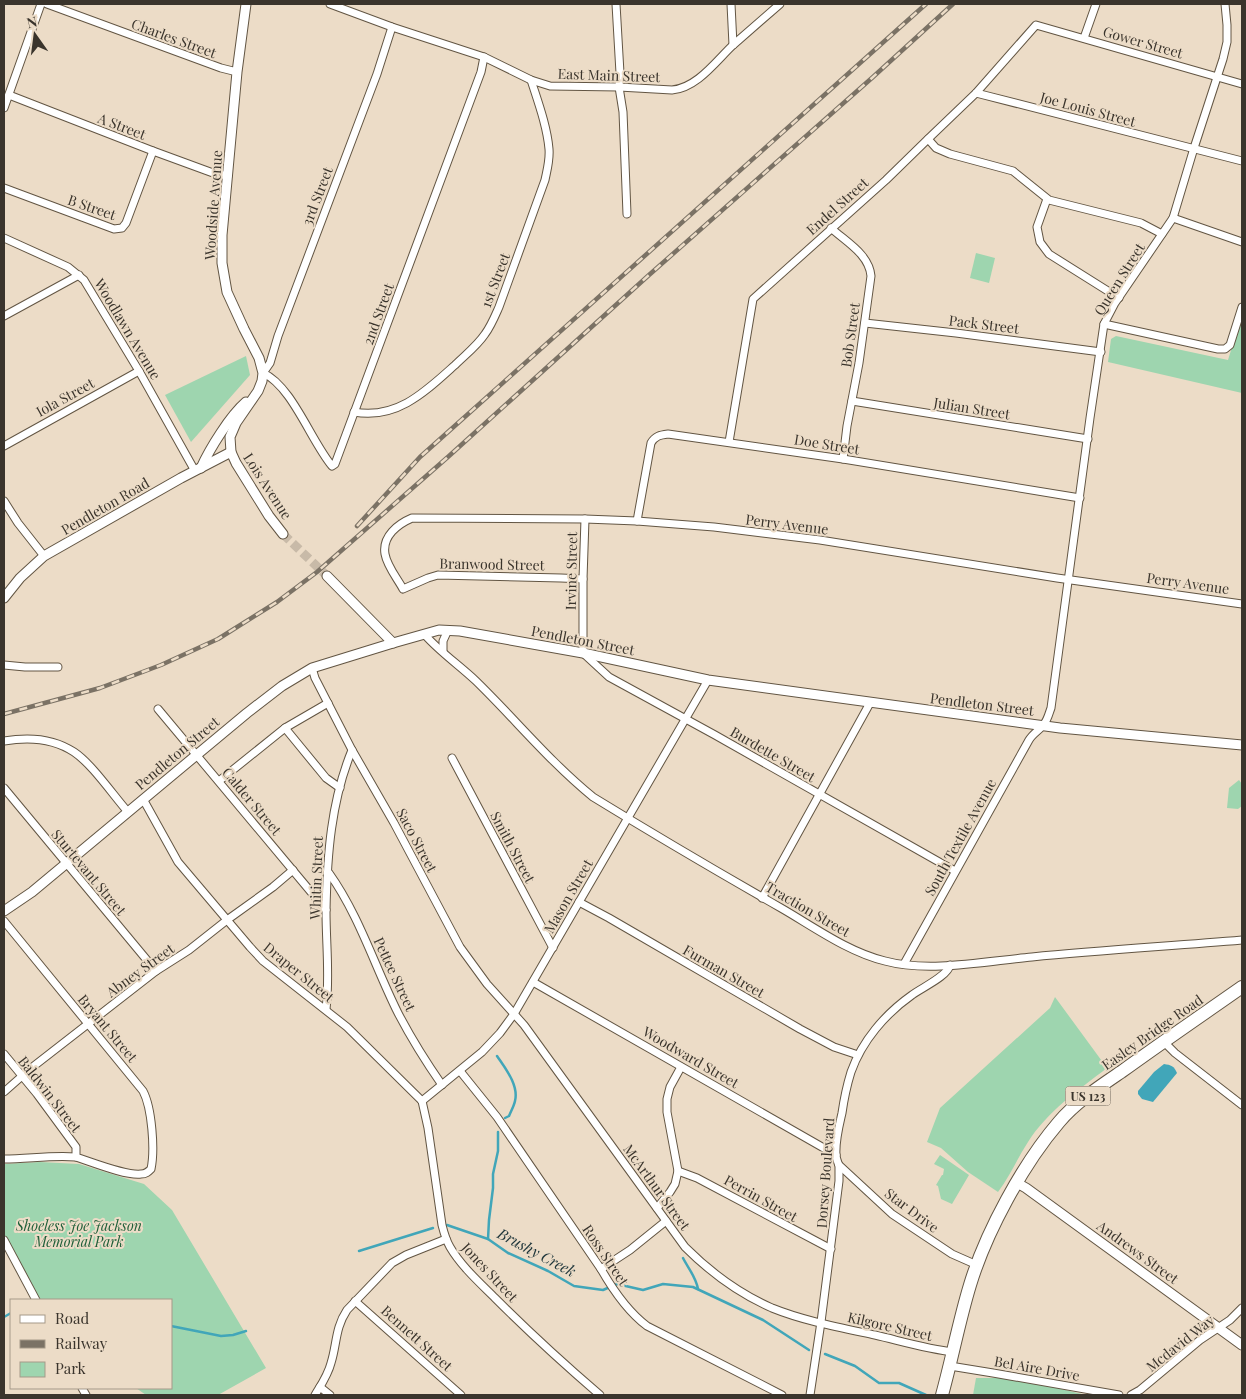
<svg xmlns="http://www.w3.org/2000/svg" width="1246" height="1399" font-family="'Playfair Display',serif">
<rect width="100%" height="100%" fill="#ecdcc7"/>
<g fill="#9ed5af">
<polygon points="976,253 995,258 989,283 970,278"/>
<polygon points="1242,315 1242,393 1108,362 1111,339 1116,336 1228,360"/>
<polygon points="246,356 250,375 191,442 165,395"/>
<polygon points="1239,780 1242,784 1242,806 1238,809 1227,808 1229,788"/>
<path d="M1055 997 1107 1068C1078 1090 1047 1112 1028 1142 1017 1159 1010 1176 998 1192L968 1172 941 1148 927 1142 940 1108 1050 1008Z"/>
<polygon points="940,1155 969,1175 952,1204 941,1199 938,1186 936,1185 942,1175 943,1175 944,1169 934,1164"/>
<polygon points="40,1162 79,1164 144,1184 172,1210 266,1368 218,1395 146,1395 136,1388 171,1388 171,1300 39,1300 4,1234 4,1164"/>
<polygon points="976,1378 1016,1378 1086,1395 973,1395"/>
</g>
<path fill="#41a6b9" d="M1164 1064C1171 1065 1174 1066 1177 1073L1153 1102 1142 1099 1138 1094V1091L1154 1072Z"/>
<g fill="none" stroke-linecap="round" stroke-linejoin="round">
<g stroke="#41a6b9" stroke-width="2.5">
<path d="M497 1056C505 1068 519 1085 515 1101 514 1106 511 1111 509 1116L505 1118"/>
<polyline points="447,1225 488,1239 508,1253 548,1271 574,1286 603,1290 617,1284 643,1290 663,1284 693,1287 763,1320 809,1350"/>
<polyline points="488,1239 489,1220 493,1188 493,1174 498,1151 498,1132"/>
<polyline points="359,1251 433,1228"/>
<path d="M683 1258C688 1268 696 1277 698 1289"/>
<polyline points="4,1317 11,1313"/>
<polyline points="171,1326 221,1336 233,1335 246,1331"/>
<polyline points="825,1354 855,1366 879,1383 899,1383 926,1395"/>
</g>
<polyline stroke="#c8baa8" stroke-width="9" stroke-dasharray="9 4.5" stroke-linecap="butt" points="283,534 327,576"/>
<g stroke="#625543" stroke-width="9">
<g id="street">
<polyline points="47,4 221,68 237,72"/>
<path d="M330 4 392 27 484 57 531 80 550 86 619 87 672 90C697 88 716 61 733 45 749 31 765 17 780 4"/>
<polyline points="616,4 620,73 619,87 623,112 627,214"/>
<polyline points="731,4 733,45"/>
<path d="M392 27 377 74 278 336 270 363 263 373C292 386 311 441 332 466L335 464 481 72 484 57"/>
<polyline points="1084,38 1096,4"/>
<polyline points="976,93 1242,161"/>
<polyline points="9,95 153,151 213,173 228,176"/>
<polyline points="4,108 41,4"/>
<polyline points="928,139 936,148 950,154 1013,171 1049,200 1141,223 1162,234"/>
<polyline points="4,188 114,229 122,228 126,223 153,151"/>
<polyline points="1047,199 1037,227 1040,242 1049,254 1119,298"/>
<polyline points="1173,218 1242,242"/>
<path d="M831 228C846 242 869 254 871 276L859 363 847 426 843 459"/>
<polyline points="4,238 68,267 84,280 139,371 195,471"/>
<polyline points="4,316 79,275"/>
<polyline points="865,323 956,333 1101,352"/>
<polyline points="1104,324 1218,349 1225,349 1230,345 1242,307"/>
<polyline points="852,401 1088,439"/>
<path d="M354 412C397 420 426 391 455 365 465 355 477 346 485 334 491 326 495 316 499 307L545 180C547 170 550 160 549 149 547 126 538 102 531 80"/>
<polyline points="729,442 753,299 886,180 928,139 976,93 1036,25 1242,84"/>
<polyline points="4,446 139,371"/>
<polyline points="4,501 18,523 44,556"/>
<polyline points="585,519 583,579 583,653 609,677 715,735 955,871"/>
<path d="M637 521 651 443C655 436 660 435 668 434L843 459 1080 498"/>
<path d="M583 579 561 578 438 575 428 578 403 589C397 578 387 566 385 554 382 536 398 524 412 518L585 519 637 521 714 527 820 540 1057 578 1242 604"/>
<path d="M425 635C440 652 459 665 476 681 515 719 550 762 593 797 655 835 718 872 781 908 814 927 848 952 885 961 929 973 987 961 1032 957 1102 950 1172 946 1242 940"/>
<polyline points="443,651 443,641 448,630"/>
<polyline points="4,665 25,667 58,667"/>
<path d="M312 668 315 678 352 750 394 823 460 947 487 984 524 1025 685 1247C710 1272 740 1294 772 1308 804 1321 842 1328 875 1335 901 1341 927 1349 954 1352"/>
<polyline points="158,709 326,910"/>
<polyline points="285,728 326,778 340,788"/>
<path d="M4 741C27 737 53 738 74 752 92 764 113 795 128 812"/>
<polyline points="452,758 553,948"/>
<polyline points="219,781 285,728 328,703"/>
<polyline points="4,788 156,971"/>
<polyline points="143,799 178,862 250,947 263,961 347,1027 422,1101"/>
<path d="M329 873C359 915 375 967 398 1013 411 1038 426 1062 442 1085"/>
<polyline points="762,898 870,703"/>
<polyline points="579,902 609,918 800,1029 834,1047 858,1055"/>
<path d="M4 921 143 1091C152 1108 155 1150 151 1169 148 1172 146 1174 141 1174 126 1176 92 1162 76 1157V1147L37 1094 4 1054"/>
<path d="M904 964 1029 740C1033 733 1040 730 1044 724 1048 719 1049 713 1051 708L1090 418 1104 324 1115 303 1173 218 1194 148 1223 59 1227 42V25L1225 4"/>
<polyline points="533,982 836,1155"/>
<path d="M326 1009C330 977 326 944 326 911 327 856 331 801 352 750"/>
<polyline points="1163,1041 1175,1053 1242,1105"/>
<path d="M460 1071 497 1117 601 1269C613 1290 627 1311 647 1326L782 1395"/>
<polyline points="4,1092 30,1069 156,971 189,950 227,920 273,887 293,870"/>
<polyline points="422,1101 482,1052 500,1033 514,1014 708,680"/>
<path d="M422 1101 428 1128 442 1225C444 1233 446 1240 450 1247 461 1266 480 1283 495 1298 529 1332 564 1364 600 1395"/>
<path d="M4 1159C28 1159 52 1155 76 1157"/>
<polyline points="839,1165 892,1214 952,1254 977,1265"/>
<polyline points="678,1171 697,1178 831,1249"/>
<polyline points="657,1208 670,1192 675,1184 678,1171 667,1112 667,1099 670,1087 681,1067"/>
<polyline points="4,1240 36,1300"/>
<polyline points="601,1269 630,1250 666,1221"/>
<polyline points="355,1301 461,1395"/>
<polyline points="950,1366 993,1373 1119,1395"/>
<polyline points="320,1387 330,1395"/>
<polyline points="82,1388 86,1395"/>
<path d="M315 1395C321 1385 328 1375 331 1363 337 1344 335 1328 347 1310L392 1263 406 1255 446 1239"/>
<path d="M810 1395 821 1322 839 1181C839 1176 839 1171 839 1166 838 1162 836 1159 836 1155 835 1141 839 1126 842 1113 844 1099 847 1085 851 1072 862 1041 885 1014 912 995 921 988 948 976 950 965"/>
<polyline points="1131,1395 1140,1390 1200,1340 1230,1320 1242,1308"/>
</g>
</g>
<g stroke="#625543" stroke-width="11">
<g id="secondary">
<polyline points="246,4 237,72 222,235 222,263 227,292 244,329 259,358 263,373 262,381 258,391 236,423 230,437 231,452 236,463 269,516 283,534"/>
<path d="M201 468C210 448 230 416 246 402"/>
<polyline points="327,576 393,643"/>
<polyline points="4,598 20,578 44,556 181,478 231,452"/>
<polyline points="4,911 32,892 247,713 282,686 312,668 393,643 439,630 460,631 583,653 708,680 1060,728 1242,745"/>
<polyline points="1017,1183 1026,1188 1242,1345"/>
</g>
</g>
<g stroke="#625543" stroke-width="14">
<path id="highway" d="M942 1395C952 1359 959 1321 970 1285 986 1232 1023 1164 1059 1122 1076 1102 1099 1087 1121 1072 1161 1043 1202 1015 1242 987"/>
</g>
<use href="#street" stroke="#fff" stroke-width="7"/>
<use href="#secondary" stroke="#fff" stroke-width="9"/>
<use href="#highway" stroke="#fff" stroke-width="12"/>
<g stroke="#7b7265" stroke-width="4.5">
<g id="rail">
<polyline points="357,526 420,457 926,4"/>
<polyline points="4,714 100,688 161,665 218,639 277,602 317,572 449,456 649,275 873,77 953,4"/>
</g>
</g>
<use href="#rail" stroke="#ecdcc7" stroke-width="2.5" stroke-dasharray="8" stroke-linecap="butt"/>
</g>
<g text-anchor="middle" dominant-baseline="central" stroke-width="4" stroke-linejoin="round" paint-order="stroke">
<rect fill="#ecdcc7" stroke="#6f665a" stroke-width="1" x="1065.5" y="1086.5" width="45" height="19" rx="4"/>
<g font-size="12" font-weight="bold" fill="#3a342c">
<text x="1088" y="1096">US 123</text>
</g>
<g font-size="14" fill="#3a342c" stroke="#ecdcc7">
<text transform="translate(174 38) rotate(20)">Charles Street</text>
<text transform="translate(1143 42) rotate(16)">Gower Street</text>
<text transform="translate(609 75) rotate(2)">East Main Street</text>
<text transform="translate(1088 109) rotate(15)">Joe Louis Street</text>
<text transform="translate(122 126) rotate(21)">A Street</text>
<text transform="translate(317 196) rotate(-69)">3rd Street</text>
<text transform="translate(213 205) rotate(-86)">Woodside Avenue</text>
<text transform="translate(837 206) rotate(-42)">Endel Street</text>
<text transform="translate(92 207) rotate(19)">B Street</text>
<text transform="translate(1119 279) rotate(-58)">Queen Street</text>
<text transform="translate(495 280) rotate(-69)">1st Street</text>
<text transform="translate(378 314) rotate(-70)">2nd Street</text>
<text transform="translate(984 324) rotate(7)">Pack Street</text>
<text transform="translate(128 329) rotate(59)">Woodlawn Avenue</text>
<text transform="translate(850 335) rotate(-82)">Bob Street</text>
<text transform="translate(65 397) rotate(-29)">Iola Street</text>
<text transform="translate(972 408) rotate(9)">Julian Street</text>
<text transform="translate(827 444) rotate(9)">Doe Street</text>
<text transform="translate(268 486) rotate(57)">Lois Avenue</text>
<text transform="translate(105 506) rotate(-30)">Pendleton Road</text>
<text transform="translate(787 524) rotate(7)">Perry Avenue</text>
<text transform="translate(492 564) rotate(1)">Branwood Street</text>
<text transform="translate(571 571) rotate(-89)">Irvine Street</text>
<text transform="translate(1188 583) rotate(8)">Perry Avenue</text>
<text transform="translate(583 640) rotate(11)">Pendleton Street</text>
<text transform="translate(982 704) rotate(7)">Pendleton Street</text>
<text transform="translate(177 753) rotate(-40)">Pendleton Street</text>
<text transform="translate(773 754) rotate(30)">Burdette Street</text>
<text transform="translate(252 801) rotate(50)">Calder Street</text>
<text transform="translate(960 837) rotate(-61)">South Textile Avenue</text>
<text transform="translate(417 840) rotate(62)">Saco Street</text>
<text transform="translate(513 847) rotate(62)">Smith Street</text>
<text transform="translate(89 872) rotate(50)">Sturtevant Street</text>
<text transform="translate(316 878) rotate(-88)">Whitin Street</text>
<text transform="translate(568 896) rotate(-60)">Mason Street</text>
<text transform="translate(808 909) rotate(30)">Traction Street</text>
<text transform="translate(140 970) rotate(-36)">Abney Street</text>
<text transform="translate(724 971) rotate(30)">Furman Street</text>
<text transform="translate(299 972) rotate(39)">Draper Street</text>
<text transform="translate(395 974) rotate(65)">Pettee Street</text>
<text transform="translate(108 1028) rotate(50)">Bryant Street</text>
<text transform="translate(1152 1032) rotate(-35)">Easley Bridge Road</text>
<text transform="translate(691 1057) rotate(30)">Woodward Street</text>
<text transform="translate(50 1094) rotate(52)">Baldwin Street</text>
<text transform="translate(825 1173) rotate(-86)">Dorsey Boulevard</text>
<text transform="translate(657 1187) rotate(54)">McArthur Street</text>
<text transform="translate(761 1198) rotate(29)">Perrin Street</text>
<text transform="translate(912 1210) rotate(37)">Star Drive</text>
<text transform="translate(1138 1252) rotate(36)">Andrews Street</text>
<text transform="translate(606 1255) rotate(56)">Ross Street</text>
<text transform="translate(490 1272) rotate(47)">Jones Street</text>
<text transform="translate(890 1326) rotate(13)">Kilgore Street</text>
<text transform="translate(417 1338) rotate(42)">Bennett Street</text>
<text transform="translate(1180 1343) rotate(-38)">Mcdavid Way</text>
<text transform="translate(1037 1368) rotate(10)">Bel Aire Drive</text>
</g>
<g font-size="14" font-style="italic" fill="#1f5f39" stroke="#ecdcc7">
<text x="79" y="1225">Shoeless Joe Jackson<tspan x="79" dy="16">Memorial Park</tspan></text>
</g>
<g font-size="15" font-style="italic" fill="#1e353a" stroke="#ecdcc7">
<text transform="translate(537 1252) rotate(28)">Brushy Creek</text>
</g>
</g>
<rect width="1246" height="1399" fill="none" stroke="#3a342c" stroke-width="10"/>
<rect x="10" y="1299" width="162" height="90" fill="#ecdcc7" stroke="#a59989"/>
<rect x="20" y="1315" width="25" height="8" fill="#ffffff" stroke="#a59989"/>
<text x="55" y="1324" font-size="15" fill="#3a342c">Road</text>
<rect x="20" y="1340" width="25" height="8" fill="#7b7265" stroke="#a59989"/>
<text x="55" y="1349" font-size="15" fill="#3a342c">Railway</text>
<rect x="20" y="1362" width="25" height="15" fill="#9ed5af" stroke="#a59989"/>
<text x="55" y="1374" font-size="15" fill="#3a342c">Park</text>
<g transform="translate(35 35) rotate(346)" stroke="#ecdcc7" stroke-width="4" paint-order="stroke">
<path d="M0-4L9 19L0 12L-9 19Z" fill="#3a342c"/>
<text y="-8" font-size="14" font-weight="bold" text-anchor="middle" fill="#3a342c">N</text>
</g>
</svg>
